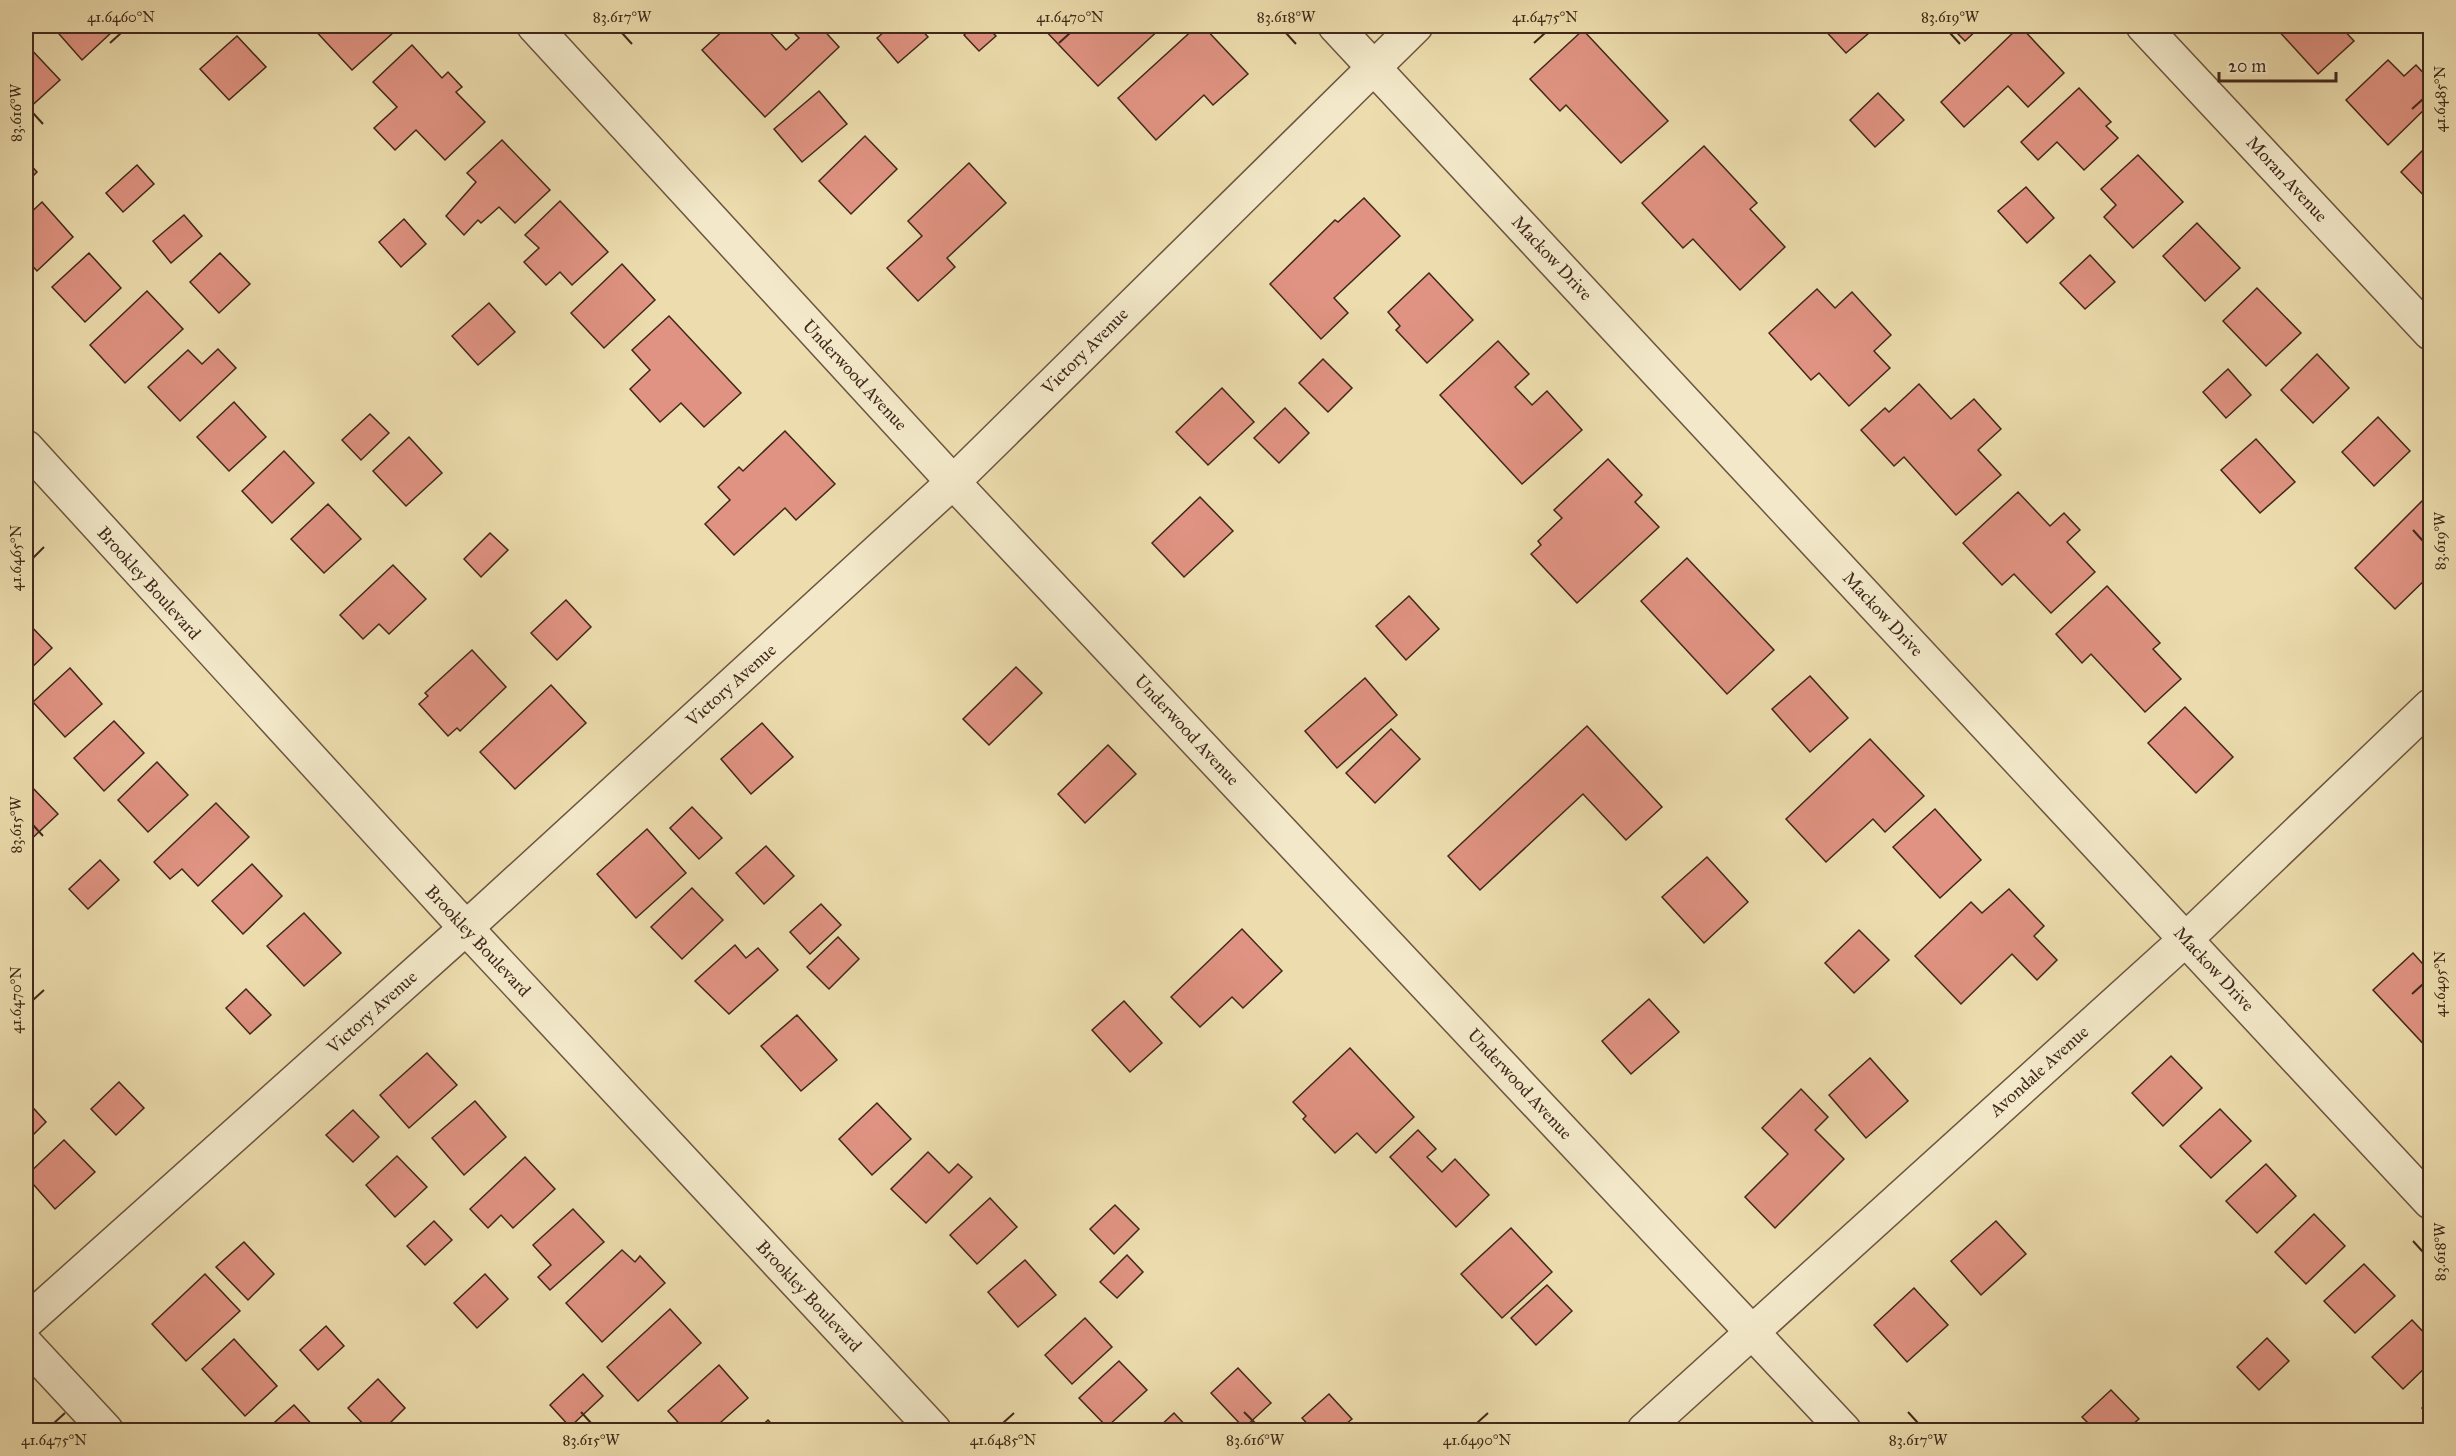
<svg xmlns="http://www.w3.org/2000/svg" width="2456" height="1456" font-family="'IM FELL Great Primer',serif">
<rect width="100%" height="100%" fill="#edddae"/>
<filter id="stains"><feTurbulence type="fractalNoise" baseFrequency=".00333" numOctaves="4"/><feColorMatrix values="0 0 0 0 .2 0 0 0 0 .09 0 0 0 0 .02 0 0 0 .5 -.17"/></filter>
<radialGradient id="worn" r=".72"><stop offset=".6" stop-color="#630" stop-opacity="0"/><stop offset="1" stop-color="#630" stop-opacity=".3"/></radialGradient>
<g fill="#e09382" stroke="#41281a" stroke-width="1.5">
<polygon points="52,26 109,26 114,30 82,60"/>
<polygon points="311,26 388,26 394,32 352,70"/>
<polygon points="728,26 764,26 786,50 799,38 793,32 799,26 820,26 839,47 765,117 702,50"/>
<polygon points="891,26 918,26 928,37 898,63 877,38"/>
<polygon points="975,26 986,26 996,36 979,51 964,35"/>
<polygon points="1041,26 1163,26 1098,86"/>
<polygon points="1197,26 1203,26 1248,74 1213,105 1204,95 1156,140 1118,98"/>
<polygon points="1821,26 1877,26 1846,53"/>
<polygon points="1950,26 1981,26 1965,41"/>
<polygon points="2020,26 2064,73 2028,107 2008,86 1964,127 1941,102"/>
<polygon points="2278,26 2340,26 2354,41 2318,74 2276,28"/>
<polygon points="1583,30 1668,121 1621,163 1566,105 1560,111 1530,79"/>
<polygon points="237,36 266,67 229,100 200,69"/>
<polygon points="27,45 60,80 27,110 26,108"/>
<polygon points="412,45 442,78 448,72 462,87 456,92 485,122 445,160 416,130 395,150 374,128 397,107 373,82"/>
<polygon points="2388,60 2404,76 2416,65 2430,80 2430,104 2388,145 2346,100"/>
<polygon points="2079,88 2111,122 2106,126 2118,138 2084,170 2057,142 2038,160 2021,142"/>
<polygon points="819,91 847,124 802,162 774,129"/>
<polygon points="1878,93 1904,120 1875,147 1850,120"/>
<polygon points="865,136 897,169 851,214 819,181"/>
<polygon points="502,140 550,190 515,223 499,207 481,223 478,220 464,235 446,216 476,182 467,173"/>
<polygon points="2430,143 2430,202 2401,172"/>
<polygon points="1704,146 1757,203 1750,209 1785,247 1740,290 1693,239 1683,248 1642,203"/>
<polygon points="2138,155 2183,202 2133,248 2104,217 2116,205 2101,189"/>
<polygon points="26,160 37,172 26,183"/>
<polygon points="969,163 1006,203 947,258 955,267 918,301 887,268 922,236 908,221"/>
<polygon points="137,165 154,184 123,212 106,193"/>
<polygon points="2026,187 2054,218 2027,243 1998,211"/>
<polygon points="1364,198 1400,236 1334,298 1348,313 1321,339 1270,284 1335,220 1338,222"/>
<polygon points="560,201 608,252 572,285 560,272 546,285 524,262 539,248 525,235"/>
<polygon points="42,202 73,237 37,271 26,259 26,217"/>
<polygon points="184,215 202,236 171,263 153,241"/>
<polygon points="404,219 426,244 401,267 379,242"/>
<polygon points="2197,223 2240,268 2205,301 2163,256"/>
<polygon points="89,253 121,288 85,322 52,287"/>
<polygon points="220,253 250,284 219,313 190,282"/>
<polygon points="2090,255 2115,282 2085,309 2060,283"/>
<polygon points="622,264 655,300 604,348 571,313"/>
<polygon points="1429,273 1473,320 1427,363 1396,330 1400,326 1388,312"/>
<polygon points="2257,288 2301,333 2266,366 2223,321"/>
<polygon points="1817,289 1835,308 1852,292 1891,335 1874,351 1890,368 1849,406 1819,373 1811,380 1769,333"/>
<polygon points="147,291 183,329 125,383 90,345"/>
<polygon points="489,303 515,332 478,365 452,336"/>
<polygon points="669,316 741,393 704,427 681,403 660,422 630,389 650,370 632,350"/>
<polygon points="1498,341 1529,374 1515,387 1532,405 1547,391 1582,430 1522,484 1440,395"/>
<polygon points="218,349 236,368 180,421 148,387 188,350 202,364"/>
<polygon points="2317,354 2349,388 2313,423 2281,390"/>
<polygon points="1323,359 1352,388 1328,412 1299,383"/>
<polygon points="2228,369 2251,395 2226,418 2203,392"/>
<polygon points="1919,384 1951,419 1974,399 2001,429 1978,450 2001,475 1956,515 1904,457 1894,466 1861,430 1885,408 1889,412"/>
<polygon points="1222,388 1254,422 1208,465 1176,432"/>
<polygon points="234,402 266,437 229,471 197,437"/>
<polygon points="1285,408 1309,433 1279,463 1254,438"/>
<polygon points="370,414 389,433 361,460 342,440"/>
<polygon points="2378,417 2410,451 2374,486 2342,452"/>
<polygon points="785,431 835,484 796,520 785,508 734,555 705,524 730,500 718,487 739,467 743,471"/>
<polygon points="409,437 442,473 406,506 373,471"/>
<polygon points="2256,439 2295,482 2260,513 2221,470"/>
<polygon points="284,451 314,483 272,523 242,491"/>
<polygon points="1608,459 1642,495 1635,502 1659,527 1577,603 1531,554 1541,545 1538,541 1562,518 1554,510"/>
<polygon points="2018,492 2050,526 2064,513 2080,530 2067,542 2095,572 2051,613 2014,574 2002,585 1963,543"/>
<polygon points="2430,493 2430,575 2395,609 2355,568"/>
<polygon points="1200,497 1233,531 1184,577 1152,543"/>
<polygon points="328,504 361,539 324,573 291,539"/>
<polygon points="490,533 508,550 481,577 464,559"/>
<polygon points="1687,558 1774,650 1727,694 1641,601"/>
<polygon points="393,565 426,599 389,634 379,624 363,639 340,615"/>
<polygon points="2107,586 2160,643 2153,649 2181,679 2145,712 2091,654 2082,663 2056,634"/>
<polygon points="1409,596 1439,629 1406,660 1376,626"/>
<polygon points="566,600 591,627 557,660 531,633"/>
<polygon points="26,621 52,648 26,673"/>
<polygon points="472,650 506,687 460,731 457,728 448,736 419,704 428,696 425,693"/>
<polygon points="1016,667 1042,693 989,745 963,719"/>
<polygon points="70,668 102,704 65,737 33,702"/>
<polygon points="1810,676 1848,718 1810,752 1772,709"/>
<polygon points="1365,678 1397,715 1337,768 1305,731"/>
<polygon points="551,685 586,723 515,789 480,752"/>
<polygon points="2185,707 2233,757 2196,793 2148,743"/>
<polygon points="114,721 144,753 104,791 74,758"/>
<polygon points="762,723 793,757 751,794 721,759"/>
<polygon points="1587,726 1662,807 1626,840 1583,794 1480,890 1448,856"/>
<polygon points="1391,729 1420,759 1375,803 1346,773"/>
<polygon points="1870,739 1924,796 1885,832 1873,819 1826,862 1786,819"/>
<polygon points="1108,745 1136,774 1085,823 1058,794"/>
<polygon points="157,762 188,795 148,832 118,800"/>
<polygon points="28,783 58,814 26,844 26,786"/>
<polygon points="216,803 249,837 198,886 182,869 170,879 154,862"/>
<polygon points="692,807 722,838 699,859 670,828"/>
<polygon points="1935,809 1981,860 1940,898 1893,847"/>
<polygon points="647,829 686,873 636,918 597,874"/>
<polygon points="766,846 794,876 764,904 736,873"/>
<polygon points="1707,857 1748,902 1704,943 1662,897"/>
<polygon points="100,860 119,880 88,909 69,889"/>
<polygon points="252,864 282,896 243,934 212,901"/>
<polygon points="692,888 723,920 682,959 651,927"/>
<polygon points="2009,889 2044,926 2034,936 2057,960 2037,980 2012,954 1961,1004 1915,956 1971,902 1982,913"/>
<polygon points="821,904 841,925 810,954 790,932"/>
<polygon points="304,913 341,953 304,986 267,946"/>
<polygon points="1242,929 1282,971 1243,1008 1232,997 1200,1027 1171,997"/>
<polygon points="1859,930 1889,960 1854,993 1825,963"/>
<polygon points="838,937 859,959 829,989 807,967"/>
<polygon points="735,945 746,958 758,948 778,970 729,1014 695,981"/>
<polygon points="2413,953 2430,972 2430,1051 2373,990"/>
<polygon points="246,989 271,1015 250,1034 226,1008"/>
<polygon points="1649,999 1679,1032 1631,1074 1602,1041"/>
<polygon points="1124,1001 1162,1043 1130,1072 1092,1030"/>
<polygon points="797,1015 837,1060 801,1091 761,1046"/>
<polygon points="1350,1048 1414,1117 1376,1153 1357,1133 1335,1153 1303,1119 1306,1116 1293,1102"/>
<polygon points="427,1053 457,1085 409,1128 380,1095"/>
<polygon points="2171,1056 2202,1088 2163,1126 2132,1093"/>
<polygon points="1870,1058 1908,1101 1866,1138 1829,1095"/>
<polygon points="119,1082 144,1108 116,1135 91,1109"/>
<polygon points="1801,1089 1828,1117 1815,1130 1844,1159 1775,1228 1745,1197 1788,1154 1762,1128"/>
<polygon points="26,1100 46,1122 26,1142"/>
<polygon points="475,1101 506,1137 464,1175 432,1138"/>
<polygon points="877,1103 911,1139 872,1175 839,1139"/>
<polygon points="2220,1109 2251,1141 2211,1178 2180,1146"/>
<polygon points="353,1110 379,1137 353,1162 326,1135"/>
<polygon points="1418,1130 1436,1149 1427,1157 1442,1172 1455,1159 1489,1195 1456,1227 1390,1157"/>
<polygon points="64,1140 95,1172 55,1209 26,1176"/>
<polygon points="928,1152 949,1173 958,1164 972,1177 926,1223 891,1189"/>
<polygon points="397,1156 427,1187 395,1217 366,1185"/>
<polygon points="525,1157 555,1189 513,1228 501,1215 488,1228 470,1209"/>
<polygon points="2266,1164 2296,1196 2257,1233 2226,1201"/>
<polygon points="990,1198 1017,1227 977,1264 950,1235"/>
<polygon points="1115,1205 1139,1229 1114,1254 1090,1229"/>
<polygon points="573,1209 604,1242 550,1290 538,1277 551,1265 533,1245"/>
<polygon points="2314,1214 2345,1246 2306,1284 2275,1252"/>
<polygon points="434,1221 452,1240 425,1265 407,1246"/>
<polygon points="1996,1221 2026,1254 1981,1295 1951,1261"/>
<polygon points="1511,1228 1552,1272 1502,1318 1461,1274"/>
<polygon points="244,1242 274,1274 248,1300 216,1267"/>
<polygon points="622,1250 635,1262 640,1256 665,1283 602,1342 566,1303"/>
<polygon points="1127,1255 1143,1272 1117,1298 1100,1282"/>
<polygon points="1025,1260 1056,1295 1018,1327 988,1292"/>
<polygon points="2364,1264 2395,1296 2355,1333 2324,1301"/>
<polygon points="205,1274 240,1311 186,1361 152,1324"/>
<polygon points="485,1274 508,1299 477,1328 454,1303"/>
<polygon points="1547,1285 1572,1311 1536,1345 1511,1318"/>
<polygon points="1914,1288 1948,1325 1907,1362 1874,1325"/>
<polygon points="670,1309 701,1343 638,1401 607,1367"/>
<polygon points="1085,1318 1112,1347 1072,1384 1045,1355"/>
<polygon points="2412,1320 2430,1339 2430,1363 2403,1389 2372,1357"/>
<polygon points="326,1326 344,1346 318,1370 300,1350"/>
<polygon points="2267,1338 2289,1361 2259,1390 2237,1367"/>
<polygon points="234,1339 277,1386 245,1416 202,1369"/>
<polygon points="1119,1361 1147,1390 1107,1427 1079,1398"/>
<polygon points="719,1365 748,1398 712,1430 685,1430 668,1411"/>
<polygon points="1238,1368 1271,1403 1244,1428 1211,1393"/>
<polygon points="583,1374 603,1396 570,1427 550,1405"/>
<polygon points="378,1379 405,1408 383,1430 369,1430 348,1408"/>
<polygon points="2111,1390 2139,1419 2126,1430 2095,1430 2082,1417"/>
<polygon points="1329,1394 1352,1419 1339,1430 1313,1430 1302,1418"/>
<polygon points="2430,1400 2430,1417 2422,1408"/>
<polygon points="294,1405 317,1430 266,1430"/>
<polygon points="1174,1413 1190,1430 1156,1430"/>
<polygon points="768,1420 777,1430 757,1430"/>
</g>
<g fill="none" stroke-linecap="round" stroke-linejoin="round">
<g stroke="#6c553f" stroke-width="36">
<g id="street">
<polyline points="534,26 953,482 1844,1430"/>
<polyline points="1335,26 2430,1202"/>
<polyline points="2143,26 2430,333"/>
<polyline points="26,447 466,928 934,1430"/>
<polyline points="26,1322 466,928 953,482 1416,26"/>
<polyline points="26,1344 106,1430"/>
<polyline points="1644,1430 2186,939 2430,706"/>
</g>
</g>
<use href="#street" stroke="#f3e9ca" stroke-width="33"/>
</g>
<path fill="none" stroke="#41281a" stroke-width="2" d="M622 33 632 44M1286 33 1296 44M1950 33 1960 44M110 43 121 33M1059 43 1070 33M1534 43 1545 33M2412 109 2423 99M33 113 43 124M2413 530 2423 541M33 558 44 547M33 825 43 836M2412 994 2423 984M33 1000 44 990M2413 1241 2423 1252M581 1412 591 1423M1244 1412 1255 1423M1908 1412 1918 1423M54 1423 65 1413M1003 1423 1014 1413M1477 1423 1488 1413"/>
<g text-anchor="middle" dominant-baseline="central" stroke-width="5" stroke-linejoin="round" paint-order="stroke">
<g font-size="18" fill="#41281a" stroke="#f3e9ca">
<text transform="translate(2287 179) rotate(47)">Moran Avenue</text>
<text transform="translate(1552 258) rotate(47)">Mackow Drive</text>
<text transform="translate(1085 351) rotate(-45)">Victory Avenue</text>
<text transform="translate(855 375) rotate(47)">Underwood Avenue</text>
<text transform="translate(149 583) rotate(48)">Brookley Boulevard</text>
<text transform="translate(1883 614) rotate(47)">Mackow Drive</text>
<text transform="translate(731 685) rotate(-42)">Victory Avenue</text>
<text transform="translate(1187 730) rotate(47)">Underwood Avenue</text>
<text transform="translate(478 941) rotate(47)">Brookley Boulevard</text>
<text transform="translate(2214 969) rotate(47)">Mackow Drive</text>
<text transform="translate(372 1012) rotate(-42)">Victory Avenue</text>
<text transform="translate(2039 1071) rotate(-42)">Avondale Avenue</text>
<text transform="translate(1520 1084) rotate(47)">Underwood Avenue</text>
<text transform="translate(809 1296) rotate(47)">Brookley Boulevard</text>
</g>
</g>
<rect width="2456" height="1456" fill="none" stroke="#edddae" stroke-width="66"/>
<path d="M2219 72v9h117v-9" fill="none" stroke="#41281a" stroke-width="3"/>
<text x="2228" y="72" font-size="18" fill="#41281a" stroke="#f3e9ca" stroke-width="4.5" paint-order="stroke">20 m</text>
<rect x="33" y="33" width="2390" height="1390" fill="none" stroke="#41281a" stroke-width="2"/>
<g font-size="15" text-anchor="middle" fill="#41281a">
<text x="121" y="22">41.6460°N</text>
<text x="622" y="22">83.617°W</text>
<text x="1070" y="22">41.6470°N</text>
<text x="1286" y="22">83.618°W</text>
<text x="1545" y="22">41.6475°N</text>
<text x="1950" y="22">83.619°W</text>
<text transform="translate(2440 99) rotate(-90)" y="5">41.6485°N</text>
<text transform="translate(16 113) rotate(-90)" y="5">83.616°W</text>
<text transform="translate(2440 541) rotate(-90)" y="5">83.619°W</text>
<text transform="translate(16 558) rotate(-90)" y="5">41.6465°N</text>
<text transform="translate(16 825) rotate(-90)" y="5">83.615°W</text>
<text transform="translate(2440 984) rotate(-90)" y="5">41.6495°N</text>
<text transform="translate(16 1000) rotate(-90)" y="5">41.6470°N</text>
<text transform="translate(2440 1252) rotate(-90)" y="5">83.618°W</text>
<text x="54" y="1445">41.6475°N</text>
<text x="591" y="1445">83.615°W</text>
<text x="1003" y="1445">41.6485°N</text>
<text x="1255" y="1445">83.616°W</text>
<text x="1477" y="1445">41.6490°N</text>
<text x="1918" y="1445">83.617°W</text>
</g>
<rect width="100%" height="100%" filter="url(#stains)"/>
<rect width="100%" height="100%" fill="url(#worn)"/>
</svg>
